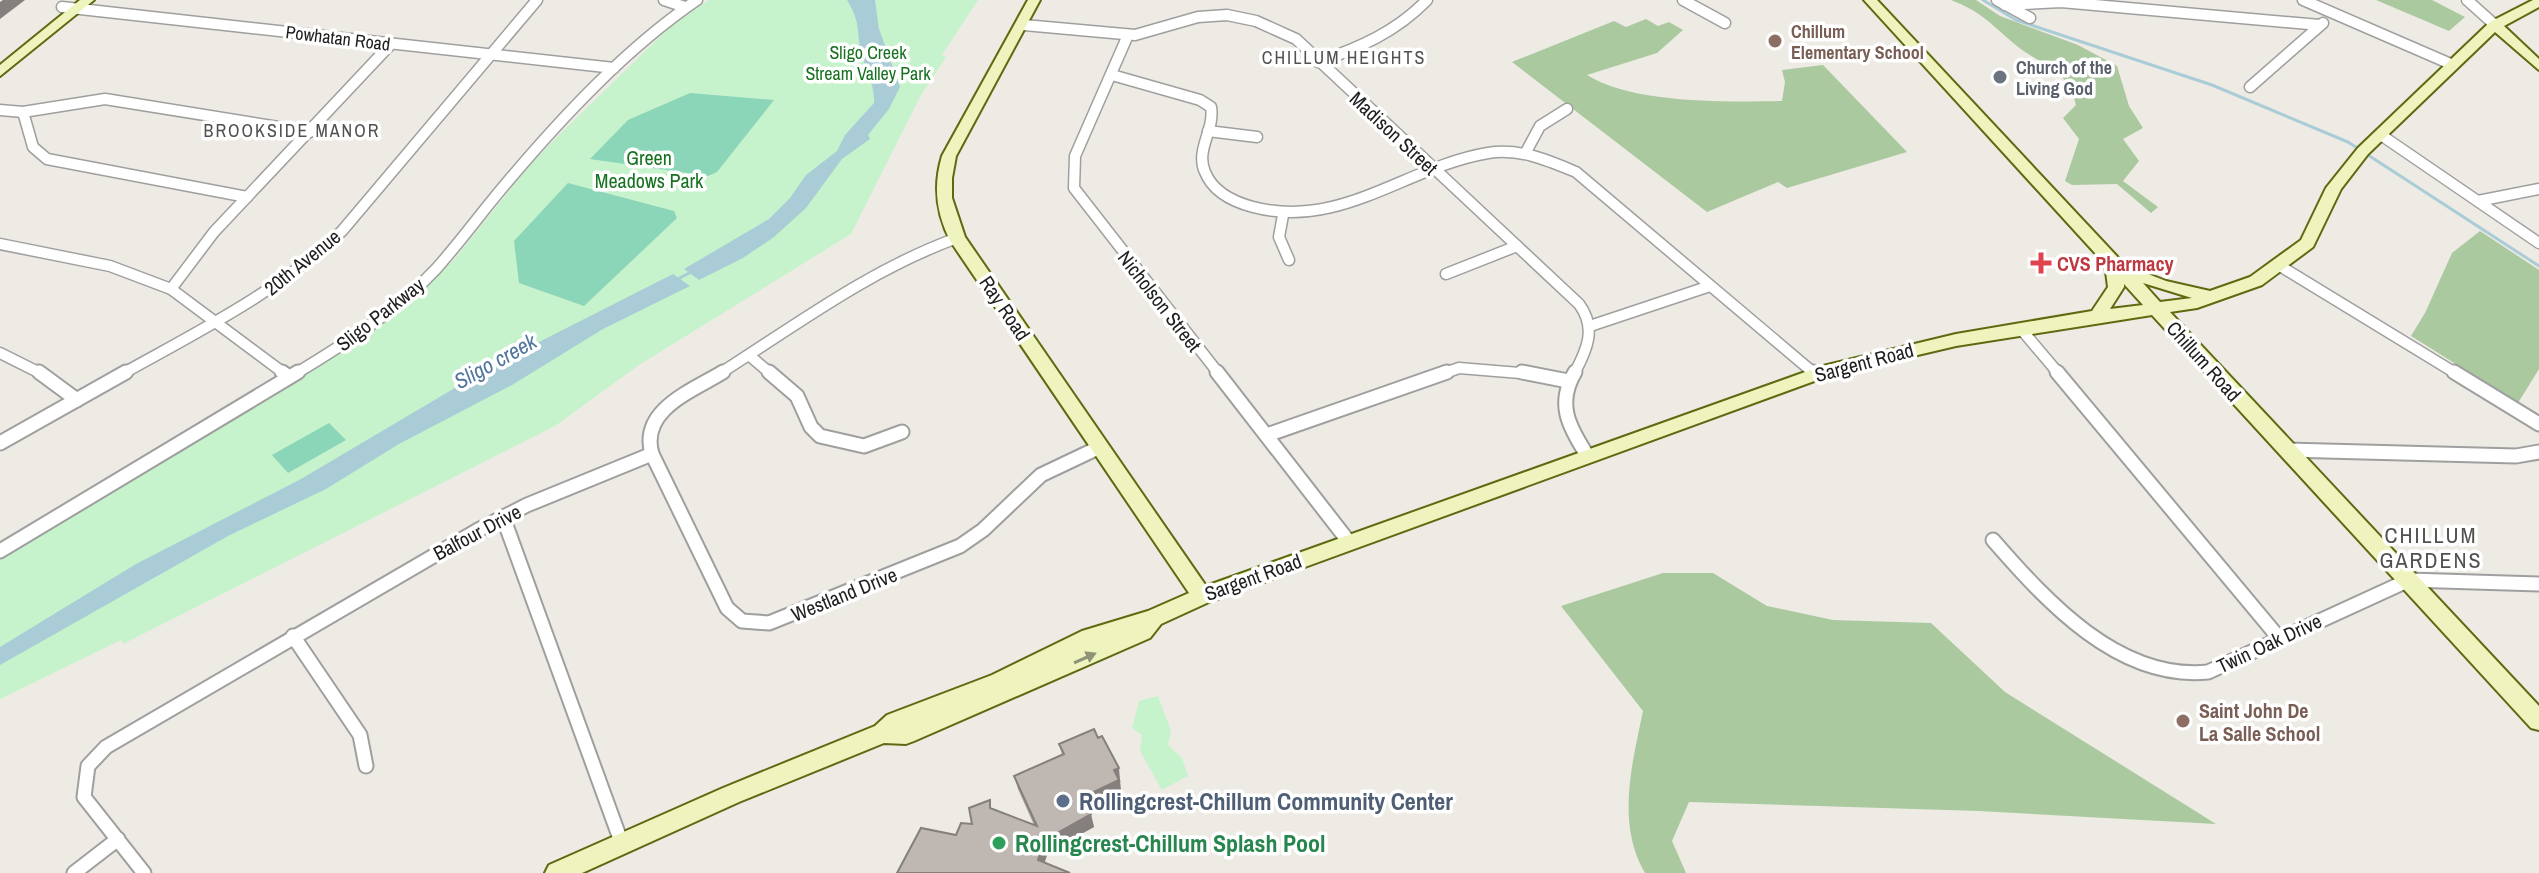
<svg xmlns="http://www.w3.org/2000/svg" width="2539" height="873" font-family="'Archivo Narrow',sans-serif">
<rect width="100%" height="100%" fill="#eeebe5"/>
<g fill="#aac99e">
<path d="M1951 0H1976L2000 16 2078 45 2117 66 2129 106 2143 128 2123 139 2139 161 2123 181 2158 207 2151 213 2117 184 2072 185 2065 181 2079 139 2063 118 2076 105C2068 68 2042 66 2017 46 1990 24 1984 13 1951 0Z"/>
<polygon points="2376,0 2432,0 2465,17 2449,31"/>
<path d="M1646 19 1658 26 1669 22 1683 30 1657 53 1587 75C1633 104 1727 102 1782 101L1785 82 1782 70 1823 65 1907 152 1787 188 1778 182 1707 212 1512 62 1614 21 1626 27Z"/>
<polygon points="2480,231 2539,270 2539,369 2518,403 2411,336 2425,313 2452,253"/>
<path d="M1663 573H1713L1767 606 1833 620 1931 623 2005 692 2216 824 1979 811 1689 802 1672 841 1686 873H1645C1616 824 1632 764 1643 711L1561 606Z"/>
</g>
<g fill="#c6f3cb">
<polygon points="709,0 978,0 942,55 946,57 920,97 851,234 639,365 555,426 123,644 121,640 0,699 0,557 319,366 388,319 453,261 528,167 558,136 672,25"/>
<polygon points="1158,696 1171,731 1168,745 1182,758 1188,776 1162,790 1140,751 1142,735 1132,728 1139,701"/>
</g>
<g fill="#8bd5b9">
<polygon points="690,93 774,100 717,172 708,176 590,159 628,120"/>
<polygon points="568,183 674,211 677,218 584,306 519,283 514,241"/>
<polygon points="329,423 346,440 288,473 272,455"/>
</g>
<g fill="#aaccd7">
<path d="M847 0H875L879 29 900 87 889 109 868 135 870 139 842 159 806 208 774 237 743 258 699 280 684 269 769 219 790 198 806 175 837 151 845 135 874 103C875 82 864 67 860 48 857 25 859 20 847 0Z"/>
<polygon points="673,274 690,286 603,329 512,385 399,444 326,489 228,536 0,665 0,647 136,564 301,479 492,366"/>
</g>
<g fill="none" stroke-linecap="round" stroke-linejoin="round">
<g stroke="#aaccd7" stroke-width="3">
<polyline points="1983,0 2016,20 2212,85 2348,142 2539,266"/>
<polyline points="676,280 693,271"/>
</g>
<g stroke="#9f9f9f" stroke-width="13">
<g id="street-far1">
<polyline points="664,0 685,7"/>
<polyline points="1683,0 1725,23"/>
<polyline points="1997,0 2030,18"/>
<polyline points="2303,0 2453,65"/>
<polyline points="2467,0 2495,25"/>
<polyline points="2005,5 2061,2 2320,25"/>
<polyline points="62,7 614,68"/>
<path d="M1024 25 1135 35 1198 17 1227 15 1256 21 1296 39 1579 304C1597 328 1587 350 1574 374"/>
<polyline points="1128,35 1075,156 1074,188 1219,374"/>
<path d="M1318 62C1359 48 1396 32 1427 0"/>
<path d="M1112 75 1200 100 1211 107C1215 130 1195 150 1205 172 1213 192 1234 202 1253 207 1341 230 1405 167 1488 153 1520 148 1547 160 1576 172L1815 374"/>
<polyline points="2250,87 2323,23"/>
<polyline points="0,110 23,112 105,99 310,132"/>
<polyline points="23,112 33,147 47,159 247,197"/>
<polyline points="1208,131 1257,137"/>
<polyline points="2381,135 2539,243"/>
<polyline points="1526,152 1540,126 1567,109"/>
<polyline points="2478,201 2539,189"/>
<polyline points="1283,215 1279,237 1289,260"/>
<polyline points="0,244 110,266 171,289 285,374"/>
<polyline points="2280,266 2457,374"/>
<polyline points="1446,274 1517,246"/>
<polyline points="171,289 214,232 391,44"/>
<polyline points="1590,326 1710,286"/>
<polyline points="2021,329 2059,374"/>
<polyline points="0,353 42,374"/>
<polyline points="750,356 771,374"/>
<path d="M122 374C199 331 278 292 342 231L537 0"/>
<path d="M295 374C343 345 397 311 436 269 461 241 484 209 509 180 564 115 627 48 697 0"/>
<path d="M719 374C796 325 871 269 957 238"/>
<polyline points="1442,374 1459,368 1532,374"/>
</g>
</g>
<g stroke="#9f9f9f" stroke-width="17">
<g id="street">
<polyline points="39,372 77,400"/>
<polyline points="282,372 289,377"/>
<path d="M723 372C692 391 639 410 652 454L727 608 742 621 769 623 960 546 983 530 1041 475 1100 447"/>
<polyline points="769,372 797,396 811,427 820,436 864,446 902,432"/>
<polyline points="1217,372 1349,542"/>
<polyline points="1522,372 1568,381"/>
<path d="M1575 372C1556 404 1569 427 1587 455"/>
<polyline points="1813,372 1815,374"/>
<polyline points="2057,372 2279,638"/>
<polyline points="2454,372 2539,424"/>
<polyline points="1267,435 1447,372"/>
<polyline points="0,443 126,372"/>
<polyline points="2287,450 2516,456 2539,452"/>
<polyline points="503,517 622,844"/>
<path d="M1993 540C2047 602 2119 681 2208 672L2409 580 2539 584"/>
<polyline points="0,551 298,372"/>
<polyline points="293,636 360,735 366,766"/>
<polyline points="74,873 118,839"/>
<polyline points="144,873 84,797 88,766 106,747 478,530 527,505 652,454"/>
</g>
</g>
<g stroke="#5f6910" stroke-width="4">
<g id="secondary">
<polygon points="80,0 94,0 0,76 0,65"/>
<path d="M1028 0H1040L956 156 952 178V198L965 237 1206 586 1819 367 1956 334 2092 311 2108 287 2105 264 1864 0H1877L2125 265 2166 281 2210 291 2250 277 2301 240 2326 188 2358 148 2490 22 2533 0H2539V7L2504 26 2539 59V70L2495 32 2368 154 2341 189 2313 247 2262 285 2197 308 2170 312 2539 706V730L2531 728 2152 315 1956 346 1828 376 1209 602 1161 624 1150 638 914 741 906 744 884 743 739 802 582 873H545L549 865 723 788 875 726 887 715 992 675 1082 631 1148 611 1189 593 951 242C936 214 933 186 942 156ZM2143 283 2192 298 2160 302ZM2124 284 2143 305 2110 309 2124 287Z"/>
</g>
</g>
<use href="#street-far1" stroke="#fff" stroke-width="10"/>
<use href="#street" stroke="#fff" stroke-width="13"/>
<use href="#secondary" fill="#eff3be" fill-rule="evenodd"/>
</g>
<polygon fill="#a39d99" points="1059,744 1121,781 1120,782 1121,793 1088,808 1094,827 1048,852 1045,862 956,835 993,809 1034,825 1018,789 1014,776 1062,754"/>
<g fill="#85807d">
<polygon points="3,0 25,0 0,19 0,2"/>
<polygon points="1119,768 1121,793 1085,810 1083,797 1114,770"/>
<polygon points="1091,814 1094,827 1048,852 1041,872 1038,860 1045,840"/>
</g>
<polygon fill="#beb7b2" stroke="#85807d" stroke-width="2" points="1094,729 1098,738 1102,736 1119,768 1114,770 1119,780 1083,797 1091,814 1045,840 1038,860 1070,873 897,873 921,828 956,835 961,823 972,824 969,808 990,800 990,808 1037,826 1014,776 1064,754 1059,744"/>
<defs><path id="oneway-solid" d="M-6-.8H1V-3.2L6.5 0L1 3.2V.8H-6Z" transform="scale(2)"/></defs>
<use fill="#919376" href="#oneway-solid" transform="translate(1085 658) rotate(-24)"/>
<g fill="#8d6e63" stroke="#fff" stroke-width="3">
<circle cx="1775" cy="41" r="8"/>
<circle cx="2183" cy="721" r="8"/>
</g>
<circle fill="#6b7280" stroke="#fff" stroke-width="3" cx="2000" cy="77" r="8"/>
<path fill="#e0444e" stroke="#fff" stroke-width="3" d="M2037 251h8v8h8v8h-8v8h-8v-8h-8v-8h8z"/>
<circle fill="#5c6f8a" stroke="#fff" stroke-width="3" cx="1063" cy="801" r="8"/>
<circle fill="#2e9e5b" stroke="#fff" stroke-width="3" cx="999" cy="843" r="8"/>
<g text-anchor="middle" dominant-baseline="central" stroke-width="7" stroke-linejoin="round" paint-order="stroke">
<g font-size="18" font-weight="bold" fill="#785e54" stroke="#fff" text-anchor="start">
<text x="1791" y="31">Chillum<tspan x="1791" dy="21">Elementary School</tspan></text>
</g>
<g font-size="18" fill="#1e1e1e" stroke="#fff">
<text transform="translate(338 38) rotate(7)">Powhatan Road</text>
</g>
<g font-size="18" fill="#177120" stroke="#fff">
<text x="868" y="52">Sligo Creek<tspan x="868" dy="21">Stream Valley Park</tspan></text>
</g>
<g font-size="18" letter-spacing="2" fill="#515151" stroke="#fff">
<text x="1344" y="57">CHILLUM HEIGHTS</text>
<text x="292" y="130">BROOKSIDE MANOR</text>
</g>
<g font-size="18" font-weight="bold" fill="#5b616d" stroke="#fff" text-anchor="start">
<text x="2016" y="67">Church of the<tspan x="2016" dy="21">Living God</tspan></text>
</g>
<g font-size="20" fill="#1e1e1e" stroke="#fff">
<text transform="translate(1394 133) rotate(43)">Madison Street</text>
<text transform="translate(302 262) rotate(-39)">20th Avenue</text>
<text transform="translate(1160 301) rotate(52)">Nicholson Street</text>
<text transform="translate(1005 308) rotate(56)">Ray Road</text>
<text transform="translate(380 314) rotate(-38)">Sligo Parkway</text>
<text transform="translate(2204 361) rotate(48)">Chillum Road</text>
<text transform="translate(1864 362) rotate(-15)">Sargent Road</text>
<text transform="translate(477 532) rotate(-28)">Balfour Drive</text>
<text transform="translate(1253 577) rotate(-20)">Sargent Road</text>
<text transform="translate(844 594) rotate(-22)">Westland Drive</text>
<text transform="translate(2269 643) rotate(-25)">Twin Oak Drive</text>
</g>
<g font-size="20" fill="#177120" stroke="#fff">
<text x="649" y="157">Green<tspan x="649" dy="23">Meadows Park</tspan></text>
</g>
<g font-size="20" font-weight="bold" fill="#be3a42" stroke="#fff" text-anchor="start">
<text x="2057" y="263">CVS Pharmacy</text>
</g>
<g font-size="20" font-weight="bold" fill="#785e54" stroke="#fff" text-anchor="start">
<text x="2199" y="710">Saint John De<tspan x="2199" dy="23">La Salle School</tspan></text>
</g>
<g font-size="22" font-style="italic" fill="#52769c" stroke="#fff">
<text transform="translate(495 361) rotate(-29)">Sligo creek</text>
</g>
<g font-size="22" letter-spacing="2" fill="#515151" stroke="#fff">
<text x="2431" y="535">CHILLUM<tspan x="2431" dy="25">GARDENS</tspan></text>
</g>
<g font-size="24" font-weight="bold" fill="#4e5e75" stroke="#fff" text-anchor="start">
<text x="1079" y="801">Rollingcrest-Chillum Community Center</text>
</g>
<g font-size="24" font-weight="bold" fill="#27864d" stroke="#fff" text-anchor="start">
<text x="1015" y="843">Rollingcrest-Chillum Splash Pool</text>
</g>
</g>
</svg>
